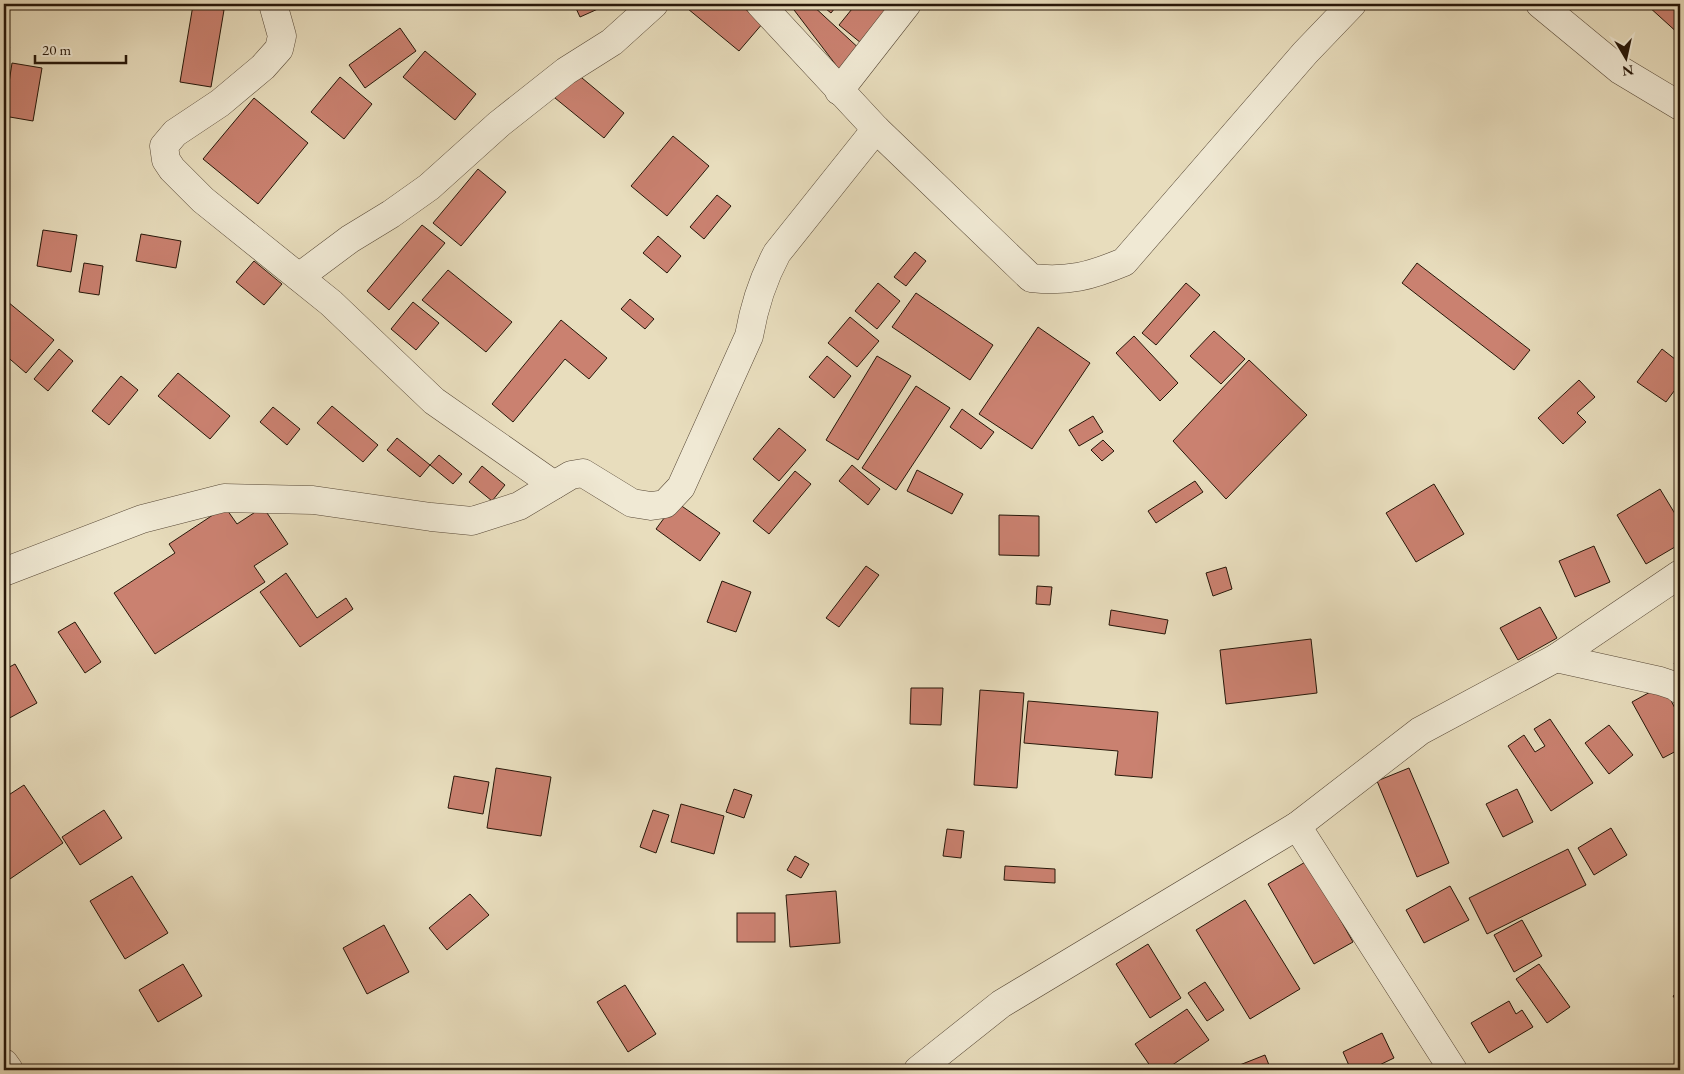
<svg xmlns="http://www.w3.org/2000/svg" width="1684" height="1074" font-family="'EB Garamond',serif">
<rect width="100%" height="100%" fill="#e8ddbd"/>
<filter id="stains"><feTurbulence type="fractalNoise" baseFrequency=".004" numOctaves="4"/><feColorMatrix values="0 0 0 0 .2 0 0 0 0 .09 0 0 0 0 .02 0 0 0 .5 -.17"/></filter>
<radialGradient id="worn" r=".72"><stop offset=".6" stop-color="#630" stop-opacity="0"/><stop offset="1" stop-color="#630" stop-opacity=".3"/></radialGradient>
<g fill="#ca8170" stroke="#271709">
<polygon points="574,4 609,4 580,17"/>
<polygon points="682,4 739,4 763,23 739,51"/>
<polygon points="792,4 811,4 863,52 842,73 791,6"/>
<polygon points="820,4 838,4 831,13"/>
<polygon points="856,4 893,4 861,43 839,25"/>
<polygon points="1651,4 1680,4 1680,35 1648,6"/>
<polygon points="193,5 224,10 211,87 180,82"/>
<polygon points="400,28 416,51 365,88 349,65"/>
<polygon points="4,41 10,47 4,54"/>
<polygon points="425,51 476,94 455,120 403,77"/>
<polygon points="12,63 42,68 33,121 4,116"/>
<polygon points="576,73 624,113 604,138 555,98"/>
<polygon points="340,77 372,104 344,139 311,112"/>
<polygon points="254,98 308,143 258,204 203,159"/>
<polygon points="673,136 709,166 667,216 631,186"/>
<polygon points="478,169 506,192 461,246 433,223"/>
<polygon points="717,195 731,206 704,239 690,227"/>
<polygon points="422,225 445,243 389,310 367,291"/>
<polygon points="43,230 77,235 71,272 37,266"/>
<polygon points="141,234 181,241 176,268 136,261"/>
<polygon points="658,236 681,256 667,273 643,253"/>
<polygon points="915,252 926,261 906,286 894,277"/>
<polygon points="254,261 282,284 264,305 236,282"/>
<polygon points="84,263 103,266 99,295 79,292"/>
<polygon points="1417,263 1530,350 1514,370 1402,283"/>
<polygon points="448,270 512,322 486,352 422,300"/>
<polygon points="878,283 900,301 877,329 855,311"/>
<polygon points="1186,283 1200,295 1156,345 1142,333"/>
<polygon points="916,293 993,345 970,380 892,327"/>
<polygon points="630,299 654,319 645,329 621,309"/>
<polygon points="8,302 54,340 26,373 4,354 4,307"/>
<polygon points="413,302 439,323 416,350 391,329"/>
<polygon points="850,317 879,341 857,367 828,343"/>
<polygon points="561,320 607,358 589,379 565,359 513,422 492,404"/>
<polygon points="1038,327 1090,363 1032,449 979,414"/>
<polygon points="1214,331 1245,359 1221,384 1190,356"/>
<polygon points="1134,336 1178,383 1160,401 1116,353"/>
<polygon points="59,349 73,361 48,391 34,379"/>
<polygon points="1662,349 1680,363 1680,383 1666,402 1637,382"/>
<polygon points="827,356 851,376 834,398 809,377"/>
<polygon points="877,356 911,376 858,460 826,440"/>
<polygon points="1249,360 1307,415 1226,499 1173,441"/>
<polygon points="178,373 230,416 210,439 158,396"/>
<polygon points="121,376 138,390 109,425 92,411"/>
<polygon points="1579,380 1595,397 1577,413 1586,422 1563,444 1538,418"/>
<polygon points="916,386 950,408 896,490 862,468"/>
<polygon points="332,406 378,445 363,462 317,423"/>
<polygon points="273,407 300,429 287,445 260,422"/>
<polygon points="962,409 994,432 981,449 950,427"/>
<polygon points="1093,416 1103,432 1079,446 1069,430"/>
<polygon points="779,428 806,450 779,481 753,459"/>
<polygon points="397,438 430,465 420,477 387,450"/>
<polygon points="1103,440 1114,451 1102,461 1091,450"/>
<polygon points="439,455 462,474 453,484 430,465"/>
<polygon points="852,465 880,489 868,505 839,481"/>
<polygon points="482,466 505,485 492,501 469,482"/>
<polygon points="917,470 963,494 952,514 907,491"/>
<polygon points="795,471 811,484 769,534 753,521"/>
<polygon points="1195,481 1203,492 1156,523 1148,511"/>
<polygon points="1434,484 1464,534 1416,562 1386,513"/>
<polygon points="1660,489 1680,522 1680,544 1646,564 1617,515"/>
<polygon points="676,502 720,533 700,561 656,529"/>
<polygon points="225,507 237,524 263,507 288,544 254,566 265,582 155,654 114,593 175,553 169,544"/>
<polygon points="999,515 1039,516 1039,556 999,555"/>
<polygon points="1594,546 1610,582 1575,597 1559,561"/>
<polygon points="866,566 879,575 839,627 826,618"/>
<polygon points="1226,567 1232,589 1213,596 1206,573"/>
<polygon points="286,573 317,618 346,598 353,609 300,647 260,592"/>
<polygon points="722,581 751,592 736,632 707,622"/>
<polygon points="1037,586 1052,587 1050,605 1036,604"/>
<polygon points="1540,607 1557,638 1518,660 1500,628"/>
<polygon points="1111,610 1168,620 1165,634 1109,625"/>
<polygon points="75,622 101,662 85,673 58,632"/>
<polygon points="1311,639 1317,693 1226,704 1220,650"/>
<polygon points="1680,659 1680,673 1674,663"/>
<polygon points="15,664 37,703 4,721 4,670"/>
<polygon points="1663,685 1680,718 1680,749 1663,758 1632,702"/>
<polygon points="911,688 943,688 941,725 910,724"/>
<polygon points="980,690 1024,693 1017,788 974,785"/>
<polygon points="1028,701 1158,712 1152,778 1115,775 1118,751 1024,743"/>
<polygon points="1550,719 1593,783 1551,811 1508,746 1524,735 1535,752 1545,746 1534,729"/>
<polygon points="1609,725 1633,755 1609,774 1585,743"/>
<polygon points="496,768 551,777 541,836 487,828"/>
<polygon points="1409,768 1449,863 1417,877 1377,781"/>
<polygon points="454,776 489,782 483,814 448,808"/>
<polygon points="24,785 63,843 4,883 4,798"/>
<polygon points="734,789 752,795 744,818 726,812"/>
<polygon points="1517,789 1533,822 1503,837 1486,804"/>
<polygon points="681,804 724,816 714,854 671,842"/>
<polygon points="104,810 122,838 80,865 62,837"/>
<polygon points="653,810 669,815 656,853 640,847"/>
<polygon points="1611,828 1627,855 1594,875 1578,848"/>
<polygon points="947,829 964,831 961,858 943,856"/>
<polygon points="1568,849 1586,885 1487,934 1469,898"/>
<polygon points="795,856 809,864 801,878 787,870"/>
<polygon points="1307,861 1353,942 1314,964 1268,884"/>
<polygon points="1005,866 1055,869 1055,883 1004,880"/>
<polygon points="132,876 168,933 125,959 90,901"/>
<polygon points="1450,886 1469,920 1424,943 1406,910"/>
<polygon points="836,891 840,943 790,947 786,895"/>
<polygon points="470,894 489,915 447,950 429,928"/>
<polygon points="1245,900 1300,989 1250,1019 1196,930"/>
<rect x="737" y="913" width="38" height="29"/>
<polygon points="1522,920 1542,956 1514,972 1494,935"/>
<polygon points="384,925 409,972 367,994 343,948"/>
<polygon points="1148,944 1181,998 1150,1018 1116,964"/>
<polygon points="183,964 202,996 158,1022 139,990"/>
<polygon points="1539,964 1570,1007 1547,1023 1516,979"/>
<polygon points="1205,982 1224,1010 1207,1021 1188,993"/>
<polygon points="625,985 656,1034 628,1052 597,1002"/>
<polygon points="1680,990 1680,1006 1673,996"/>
<polygon points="1509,1001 1516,1014 1522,1010 1533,1027 1489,1053 1471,1023"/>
<polygon points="1187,1009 1209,1040 1165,1070 1153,1070 1135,1044"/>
<polygon points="1382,1033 1394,1058 1369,1070 1351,1070 1343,1052"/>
<polygon points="1265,1055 1271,1070 1227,1070"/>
</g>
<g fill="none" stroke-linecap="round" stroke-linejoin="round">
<g stroke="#574836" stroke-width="29">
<g id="street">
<polyline points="273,4 282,36 279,49 263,67 220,103 175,133 164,146 166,160 172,169 203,200 331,303 434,401 554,485"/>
<path d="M760 4 876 129 1031 278C1069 282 1090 276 1124 262L1305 53 1352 4"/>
<polyline points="1540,4 1620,70 1680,106"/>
<polyline points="839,91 907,4"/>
<polyline points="299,277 350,239 391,214 429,187 499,124 566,71 612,42 654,4"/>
<path d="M4 572 142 519 224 498 313 500 431 517 472 521 519 506 571 475 583 473 632 503 651 506 665 504 681 487 749 336C754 307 763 279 777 253L876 129"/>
<polyline points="1556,658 1660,681 1675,686 1680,690"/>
<polyline points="1297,826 1453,1070"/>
<polyline points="4,1063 9,1070"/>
<polyline points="918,1070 1001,1004 1297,826 1420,731 1556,658 1680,574"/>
</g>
</g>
<use href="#street" stroke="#f0e9d4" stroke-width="28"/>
</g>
<rect width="1684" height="1074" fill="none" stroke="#e8ddbd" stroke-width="20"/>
<rect x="5" y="5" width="1674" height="1064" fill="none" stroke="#271709" stroke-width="2.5"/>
<rect x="10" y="10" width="1664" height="1054" fill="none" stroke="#271709"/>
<g transform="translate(1626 58) rotate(171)" stroke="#f0e9d4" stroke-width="4" paint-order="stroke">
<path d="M0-4L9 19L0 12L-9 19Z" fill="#271709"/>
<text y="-8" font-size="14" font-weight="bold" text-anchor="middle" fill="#271709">N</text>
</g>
<path d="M35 55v8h91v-8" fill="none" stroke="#271709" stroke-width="2.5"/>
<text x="42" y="55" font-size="15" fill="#271709" stroke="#f0e9d4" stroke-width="4" paint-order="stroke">20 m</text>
<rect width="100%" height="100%" filter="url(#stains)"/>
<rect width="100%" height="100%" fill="url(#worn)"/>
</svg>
